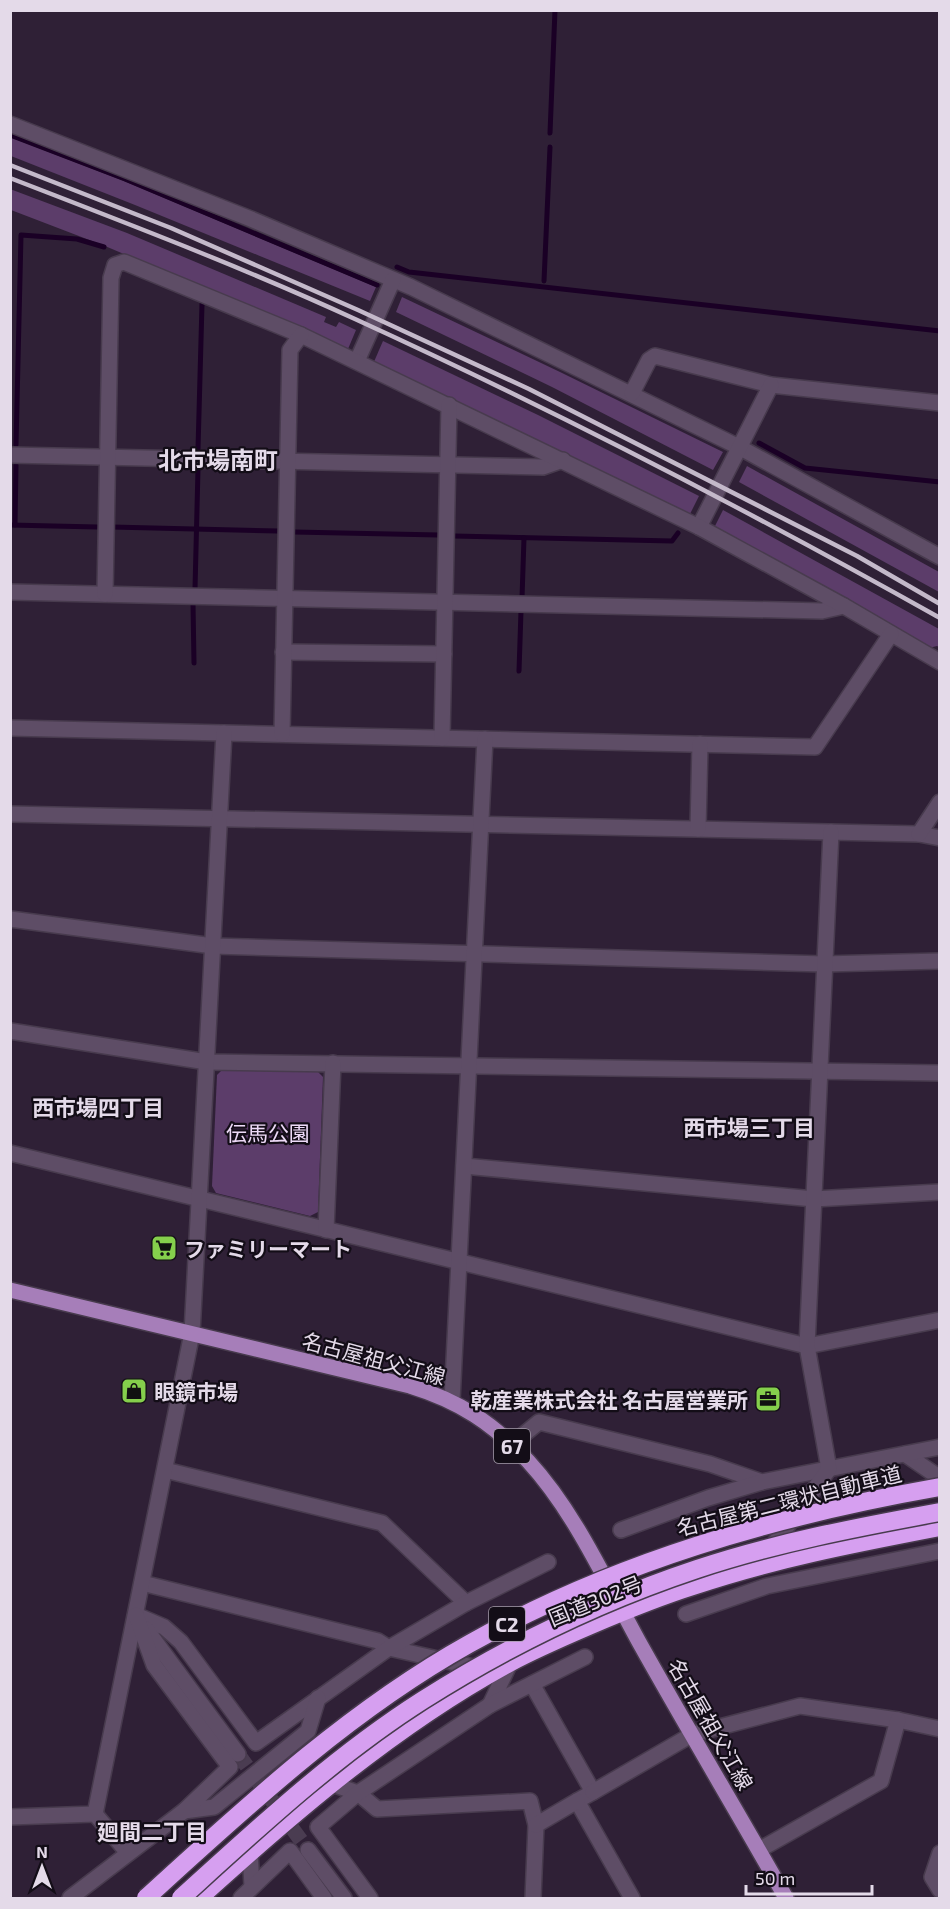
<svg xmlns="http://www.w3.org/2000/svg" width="950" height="1909" font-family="'Exo 2','Noto Sans JP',sans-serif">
<rect width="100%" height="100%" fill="#2f2036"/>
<g fill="#5c3d6a">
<polygon points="10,137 124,181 376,287 370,301 135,205 11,156"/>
<polygon points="10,189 127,233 326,317 324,322 336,327 339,322 356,330 348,349 105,246 11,210"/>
<polygon points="402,297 560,372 723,452 713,470 552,387 396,312"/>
<polygon points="383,341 538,415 699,496 690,514 373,364"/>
<polygon points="747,466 939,572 939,592 739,482"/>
<polygon points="723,510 939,629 939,647 937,646 929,648 714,528"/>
<polygon points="222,1070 318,1072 323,1077 318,1212 310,1216 216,1193 212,1186 217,1075"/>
</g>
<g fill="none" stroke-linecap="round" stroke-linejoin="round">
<g stroke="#1a0025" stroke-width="5">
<polyline points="550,133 555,10"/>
<polyline points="10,135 125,179 377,285"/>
<polyline points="397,267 409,272 940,331"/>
<polyline points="544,281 550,147"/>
<polyline points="759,443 805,468 940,482"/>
<polyline points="16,445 21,235 77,239 104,247"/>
<polyline points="198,449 202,304"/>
<polyline points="10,525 97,527"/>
<polyline points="15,525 16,465"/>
<polyline points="112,527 278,531"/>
<polyline points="294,532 439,535"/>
<polyline points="454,536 672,541 678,533"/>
<polyline points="195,589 198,469"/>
<polyline points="522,598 524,538"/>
<polyline points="193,604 194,663"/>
<polyline points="519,671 521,611"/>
</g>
<polyline stroke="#4a3c51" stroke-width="15" stroke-dasharray="15 8" stroke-linecap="butt" points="238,1754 308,1850"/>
<g stroke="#483b4e" stroke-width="18">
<g id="minor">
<polyline points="10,124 251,219 411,287 739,447 940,557"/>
<polyline points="357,361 393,280"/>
<polyline points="632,393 649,360 655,356 771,385 940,403"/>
<polyline points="10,455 543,467 563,460"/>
<polyline points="699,527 771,385"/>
<polyline points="10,592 822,611 844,606"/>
<polyline points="105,594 111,278 115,265 124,262 301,335 699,527 844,606 940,662"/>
<polyline points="283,652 444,654"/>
<polyline points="10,728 815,747 891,634"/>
<polyline points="282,734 290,350 301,335"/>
<polyline points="442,738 449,405"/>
<polyline points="10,814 919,834 940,838"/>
<polyline points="698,829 700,744"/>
<polyline points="919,834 940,802"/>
<polyline points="10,919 213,946 824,964 940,961"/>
<polyline points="10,1031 207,1062 940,1073"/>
<polyline points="10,1153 807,1346 940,1320"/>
<polyline points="464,1166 814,1199 940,1192"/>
<polyline points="326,1230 333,1063"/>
<polyline points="452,1401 485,739"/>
<polyline points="511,1445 539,1422 710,1464 762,1482"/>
<polyline points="905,1454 940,1478"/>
<polyline points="165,1470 382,1523 466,1603"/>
<polyline points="621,1530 708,1498 762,1482 940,1447"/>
<polyline points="769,1551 829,1469 807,1346 831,832"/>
<polyline points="142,1583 378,1641 389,1648 482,1669"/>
<polyline points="686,1614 767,1586 940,1551"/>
<polyline points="136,1615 164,1627 181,1642 256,1743 389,1648 466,1603 548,1562"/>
<polyline points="146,1629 238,1754"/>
<polyline points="532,1684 593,1792 577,1801 632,1898"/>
<polyline points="490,1705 510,1663"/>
<polyline points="332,1784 358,1793 377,1809 530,1801 536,1825 533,1898"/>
<polyline points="593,1792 693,1734 800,1706 898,1720 940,1729"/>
<polyline points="184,1811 214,1807 308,1731 318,1698"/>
<polyline points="95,1814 128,1853"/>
<polyline points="10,1817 95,1814 192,1333 224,733"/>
<polyline points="536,1825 577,1801"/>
<polyline points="308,1850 344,1898"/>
<polyline points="759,1850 881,1781 898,1720"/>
<polyline points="250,1852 252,1886"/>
<polyline points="940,1853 932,1877 940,1890"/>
<polyline points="70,1898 184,1811 230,1767 154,1665 136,1615"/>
<polyline points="241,1898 290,1851 324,1898"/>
<polyline points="370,1898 318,1827 358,1793 490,1705 585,1657"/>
</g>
</g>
<g stroke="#483b4e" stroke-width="18">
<path id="major" d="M10 1290 410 1386C459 1401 493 1423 528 1461 575 1512 606 1582 639 1642 687 1728 738 1813 786 1898"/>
</g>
<g stroke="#483b4e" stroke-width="21">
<path id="highway" d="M199 1898C294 1812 395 1725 509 1663 535 1649 563 1637 591 1625 624 1611 658 1597 693 1586 773 1559 857 1543 940 1527"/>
</g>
<use href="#minor" stroke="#5e4d66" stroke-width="15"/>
<use href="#major" stroke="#a67eb9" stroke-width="15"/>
<use href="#highway" stroke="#d69ff0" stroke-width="18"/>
<g stroke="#c4b9ca" stroke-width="4.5">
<polyline points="10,165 171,228 358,310 529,389 857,556 940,604"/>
<path d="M10 178C126 223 242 267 355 319 554 410 749 511 940 618"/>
</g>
<g stroke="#483b4e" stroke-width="21" stroke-linecap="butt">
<g id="highway-bridge">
<path d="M146 1898C247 1806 349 1711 469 1644 615 1562 775 1516 940 1487"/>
<path d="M181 1898C258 1828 335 1756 423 1700 508 1646 601 1601 697 1569 775 1543 858 1527 940 1512"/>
</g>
</g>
<use href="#highway-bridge" stroke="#d69ff0" stroke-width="18"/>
</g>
<defs>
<g id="supermarket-square" transform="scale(1.35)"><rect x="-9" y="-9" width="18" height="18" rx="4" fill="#85cf4c" stroke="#130d17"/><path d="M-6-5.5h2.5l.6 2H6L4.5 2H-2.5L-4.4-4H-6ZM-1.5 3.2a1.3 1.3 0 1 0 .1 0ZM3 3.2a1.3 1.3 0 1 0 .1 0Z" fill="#111"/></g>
<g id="shop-square" transform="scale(1.35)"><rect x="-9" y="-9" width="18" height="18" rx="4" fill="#85cf4c" stroke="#130d17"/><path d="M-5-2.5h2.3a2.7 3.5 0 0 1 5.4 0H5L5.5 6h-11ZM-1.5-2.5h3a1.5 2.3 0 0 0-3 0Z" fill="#111"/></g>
<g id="office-square" transform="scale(1.35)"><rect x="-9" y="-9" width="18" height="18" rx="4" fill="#85cf4c" stroke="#130d17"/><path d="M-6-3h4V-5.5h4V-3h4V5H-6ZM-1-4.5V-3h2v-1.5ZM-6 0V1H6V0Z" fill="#111"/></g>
</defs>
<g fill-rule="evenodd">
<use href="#supermarket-square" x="164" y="1248"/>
<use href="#shop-square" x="134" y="1391"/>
<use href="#office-square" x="768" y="1399"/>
</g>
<g text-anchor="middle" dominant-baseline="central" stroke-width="4.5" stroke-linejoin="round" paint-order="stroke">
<g fill="#130d17" stroke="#a59caa" stroke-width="1.5">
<rect x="494" y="1429" width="36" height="34" rx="4.5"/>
<rect x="489" y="1607" width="36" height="34" rx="4.5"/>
</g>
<g font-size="20" font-weight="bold" fill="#e4dae9">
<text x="512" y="1446">67</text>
<text x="507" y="1624">C2</text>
</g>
<g font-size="21" fill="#eddaf7" stroke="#130d17">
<text x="268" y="1132">伝馬公園</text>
</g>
<g font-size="21" font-weight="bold" fill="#e4dae9" stroke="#130d17" text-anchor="start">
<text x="184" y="1248">ファミリーマート</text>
<text x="154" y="1391">眼鏡市場</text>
<text x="748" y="1399" text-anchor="end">乾産業株式会社 名古屋営業所</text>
</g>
<g font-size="21" fill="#e4dae9" stroke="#130d17">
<text transform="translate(374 1358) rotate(15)">名古屋祖父江線</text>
<text transform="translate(789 1500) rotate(-14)">名古屋第二環状自動車道</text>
<text transform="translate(595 1600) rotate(-22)">国道302号</text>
<text transform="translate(711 1724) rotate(60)">名古屋祖父江線</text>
</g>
<g font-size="22" font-weight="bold" fill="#e4dae9" stroke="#130d17">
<text x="98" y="1107">西市場四丁目</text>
<text x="749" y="1127">西市場三丁目</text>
<text x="152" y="1831">廻間二丁目</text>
</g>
<g font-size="24" font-weight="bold" fill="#e4dae9" stroke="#130d17">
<text x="218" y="459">北市場南町</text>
</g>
</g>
<rect width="950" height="1909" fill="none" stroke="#e4dae9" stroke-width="24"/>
<g transform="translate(42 1867)" stroke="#130d17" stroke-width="4.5" paint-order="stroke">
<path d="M0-4.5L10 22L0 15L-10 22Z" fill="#e4dae9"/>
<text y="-9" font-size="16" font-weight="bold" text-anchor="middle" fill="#e4dae9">N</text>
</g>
<path d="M746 1885v9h126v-9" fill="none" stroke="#e4dae9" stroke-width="3"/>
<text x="755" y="1885" font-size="18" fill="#e4dae9" stroke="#130d17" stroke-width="4.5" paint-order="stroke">50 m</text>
</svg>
